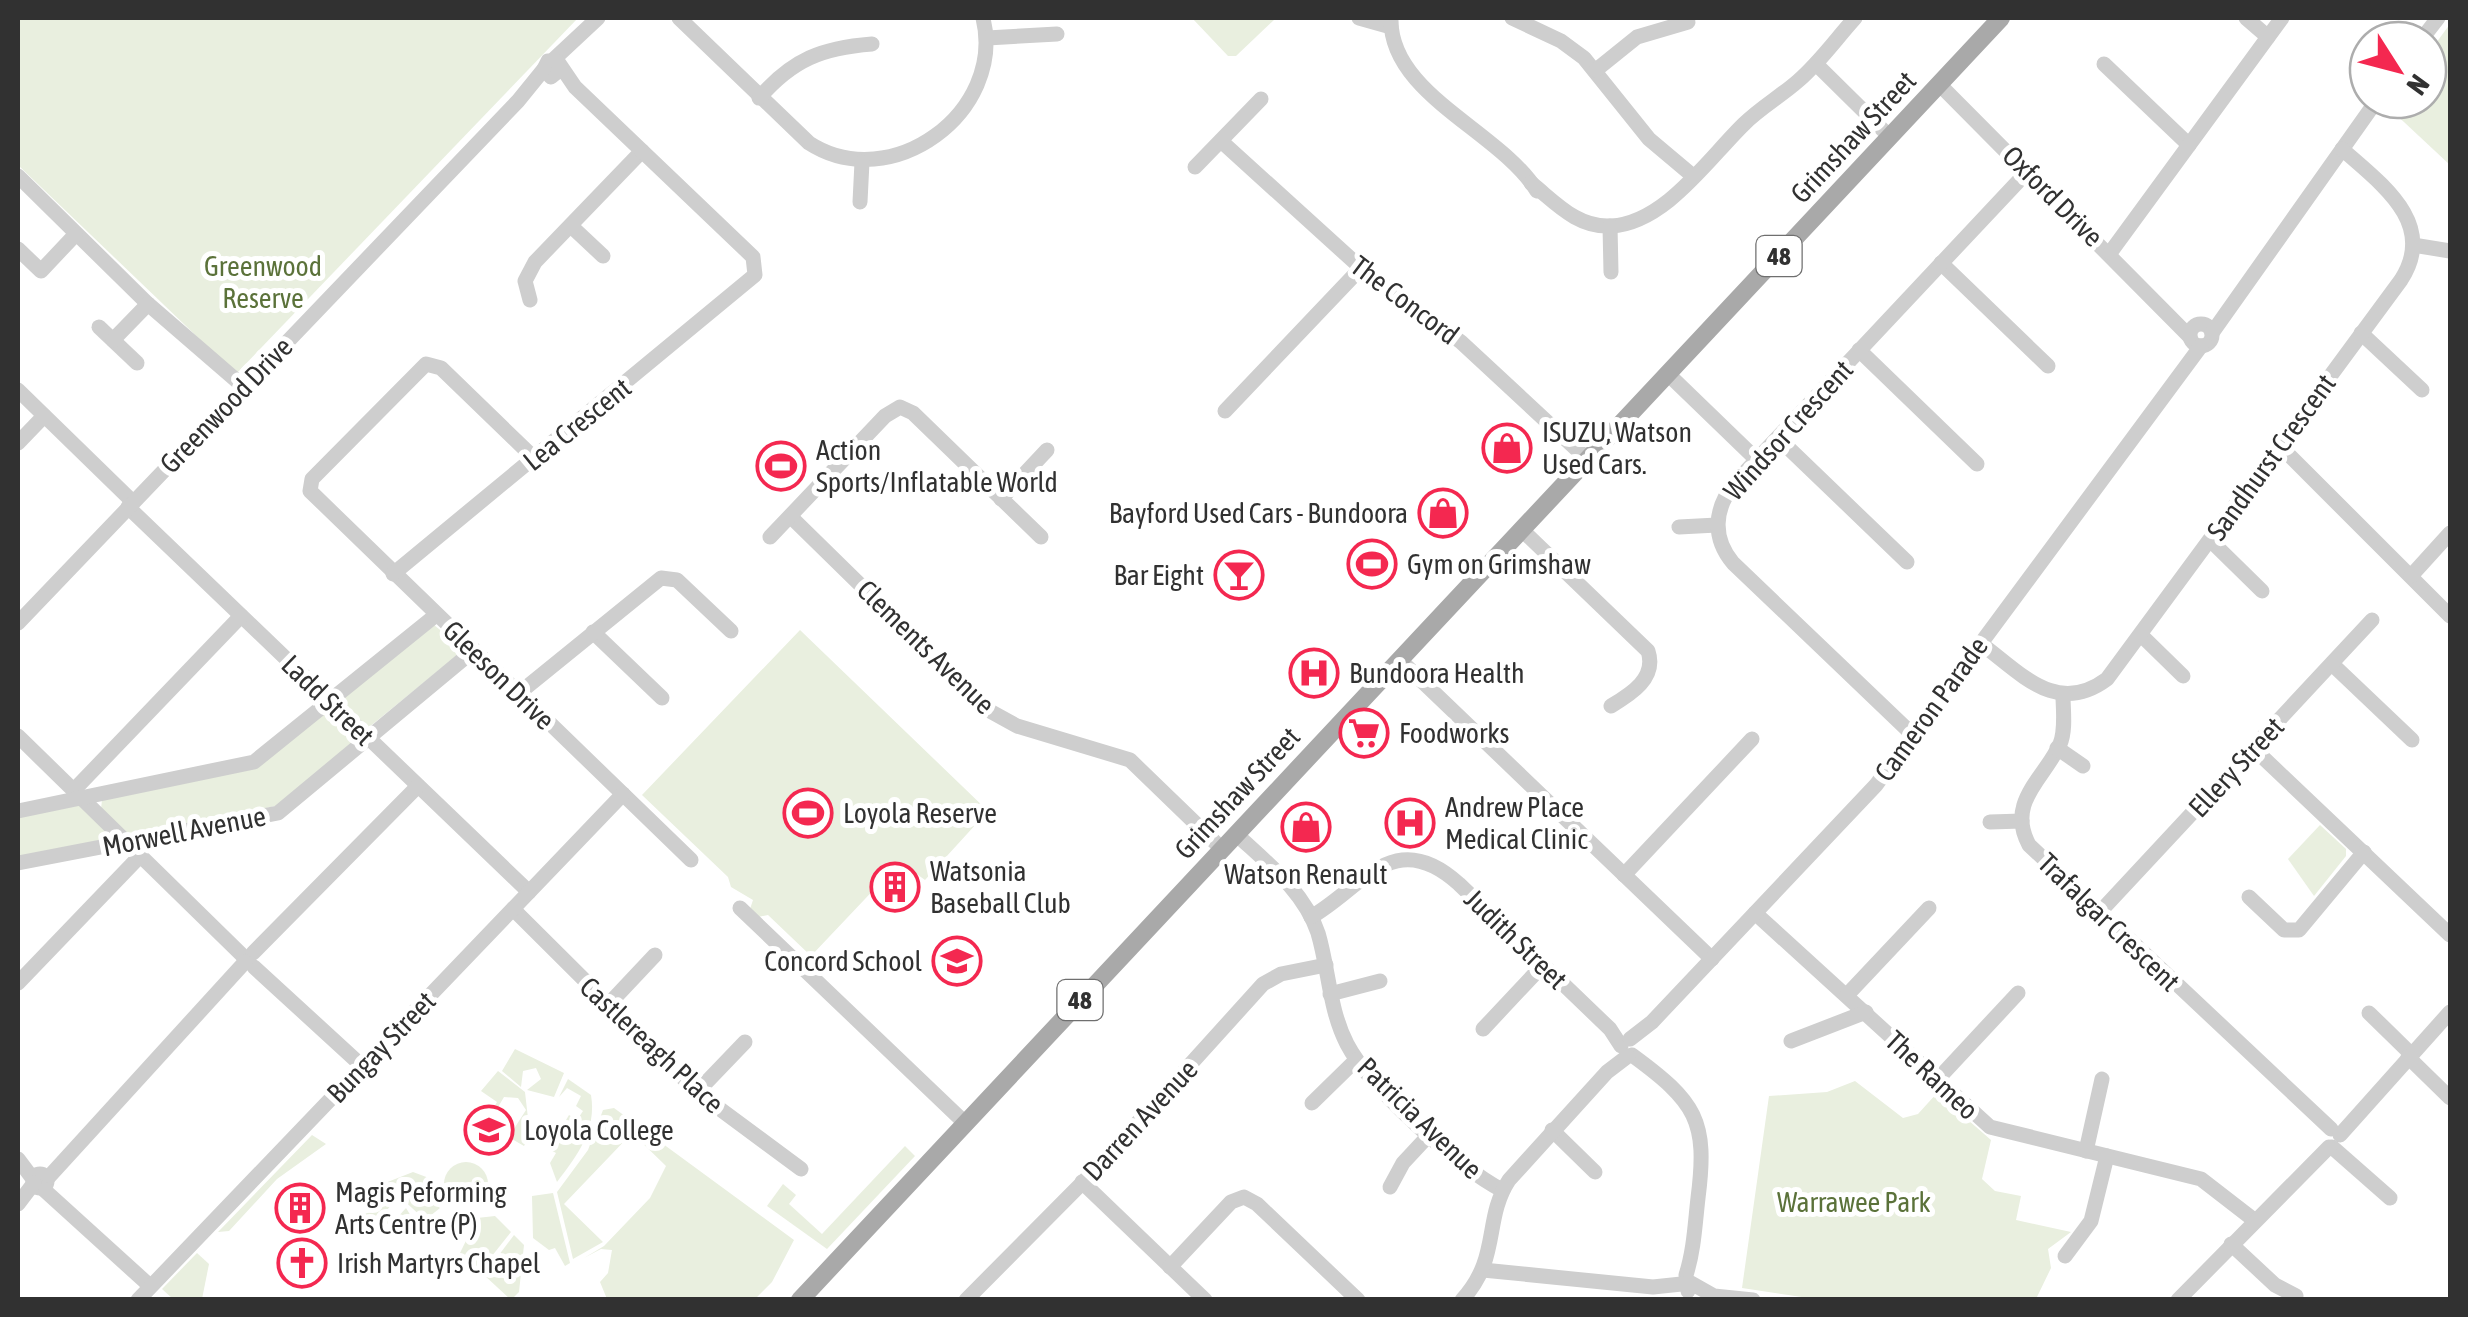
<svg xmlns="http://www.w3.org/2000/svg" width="2468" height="1317" font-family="'Asap Condensed',sans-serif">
<rect width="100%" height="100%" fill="#fff"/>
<g fill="#e9efdf">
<polygon points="18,18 578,18 236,374 18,165"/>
<polygon points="1192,18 1276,18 1236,56 1228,56"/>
<polygon points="2450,24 2450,165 2389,108 2394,100 2428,100 2428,54"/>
<polygon points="434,625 460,646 460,653 368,728 344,706 344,697"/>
<polygon points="800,630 988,811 925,880 900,862 811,956 768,915 758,917 750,909 753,900 731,887 728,877 642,795"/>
<polygon points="326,711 357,736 357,743 285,804 130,836 101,809 102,800 244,769"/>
<polygon points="79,804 112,837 18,860 18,815"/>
<polygon points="2320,825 2346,849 2346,856 2314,896 2288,859"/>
<polygon points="515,1049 564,1073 554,1097 527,1090 541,1079 536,1068 523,1071 521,1087 502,1071"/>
<polygon points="498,1071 525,1092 530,1136 524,1146 505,1135 512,1132 526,1110 518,1098 504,1097 491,1119 492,1127 485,1123 497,1102 481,1091"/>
<path d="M568 1079 591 1095C597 1130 577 1156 557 1182L550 1163 556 1153 549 1149 569 1115 577 1120 583 1111 576 1106 581 1096 567 1088 559 1097Z"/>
<polygon points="1855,1081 1903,1118 1918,1114 1937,1093 1991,1140 1982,1179 1995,1191 2021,1196 2016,1220 2071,1232 2048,1249 2051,1268 2036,1299 1822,1300 1742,1288 1769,1096 1827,1092"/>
<polygon points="614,1108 794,1240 772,1282 755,1299 607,1299 600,1282 608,1273 612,1250 601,1249 584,1258 604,1246 650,1198 666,1166 632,1133 564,1204 603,1242 573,1259 557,1192 588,1150 603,1110"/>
<polygon points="312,1135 326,1144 277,1179 229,1231 218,1232"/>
<polygon points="905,1146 915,1156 827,1249 767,1206 783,1184 796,1195 789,1204 822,1234"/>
<circle cx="466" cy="1184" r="22"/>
<polygon points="413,1172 429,1178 427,1197 440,1208 425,1220 385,1183"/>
<polygon points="381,1186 396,1199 387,1210 397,1218 406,1208 414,1221 351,1228 348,1224 357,1215 373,1212"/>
<polygon points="553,1193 570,1263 565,1266 555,1248 549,1250 533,1238 532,1196"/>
<polygon points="495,1216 511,1232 480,1271 460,1253 477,1218"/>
<polygon points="514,1235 524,1245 519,1292 511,1300 484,1275"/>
<polygon points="197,1253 209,1264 202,1299 173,1299 162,1289"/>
</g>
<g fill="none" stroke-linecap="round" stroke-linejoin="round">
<g stroke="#cecece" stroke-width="15">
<path d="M679 18 809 143C891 196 1006 112 983 18"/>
<polyline points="1359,18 1391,27"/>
<path d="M1391 18C1389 94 1500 131 1537 191"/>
<polyline points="1512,18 1561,41 1584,58 1649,139 1693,176"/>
<polyline points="2246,18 2268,37"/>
<polyline points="987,38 1057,34"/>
<polyline points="2421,40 2438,18"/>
<polyline points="553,60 598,18"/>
<polyline points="1816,64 1890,137"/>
<polyline points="2104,64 2189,145"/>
<polyline points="1596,70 1637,37 1688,22"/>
<polyline points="1939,84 2190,337"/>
<path d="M759 98C793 59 822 48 872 44"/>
<polyline points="1221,141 1361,268 1461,342 1587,459"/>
<polyline points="1195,167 1261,99"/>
<polyline points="18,176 148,304 244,387"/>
<path d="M1531 183C1555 202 1577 228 1611 226 1665 223 1708 159 1744 124 1760 108 1781 96 1798 81 1820 62 1836 39 1855 18"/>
<polyline points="860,202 862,162"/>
<polyline points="571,226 603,256"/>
<polyline points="1610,226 1611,272"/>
<polyline points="2413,245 2450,251"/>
<polyline points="18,249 41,271 75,235"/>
<polyline points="2110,253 2282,18"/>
<polyline points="1941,263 2048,366"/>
<polyline points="530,300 525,281 535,262 642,151"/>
<circle cx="2201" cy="335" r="11"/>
<polyline points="99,327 137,363"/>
<polyline points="2212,333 2377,100"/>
<polyline points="2361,333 2422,390"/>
<polyline points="113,340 148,304"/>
<polyline points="1859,350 1977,464"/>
<polyline points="1668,374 1757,460"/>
<polyline points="18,390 133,502"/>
<polyline points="1225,411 1361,268"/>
<polyline points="1778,438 1907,562"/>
<polyline points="18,443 44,416"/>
<polyline points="2279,445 2450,616"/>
<polyline points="534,458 441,368 426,364 312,479 310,491 691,860"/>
<polyline points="1001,499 1047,450"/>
<polyline points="128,507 529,892"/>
<polyline points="791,517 988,710 1017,726 1130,760 1222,849"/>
<polyline points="1679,527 1717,525"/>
<path d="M1522 530 1648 651C1657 678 1631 694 1611 706"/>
<polyline points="770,537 885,416 900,407 913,413 1041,537"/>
<polyline points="2210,540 2262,591"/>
<polyline points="393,574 755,275 753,257 575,87 558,62 548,61 544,69 551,77 561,69"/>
<polyline points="2411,576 2450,533"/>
<polyline points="18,623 518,101 544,69"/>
<polyline points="593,632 662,698"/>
<polyline points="2141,635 2183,676"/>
<path d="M1980 643C2020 672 2056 717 2107 679L2401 280C2438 223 2380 183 2342 149"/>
<polyline points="1400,660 1712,959"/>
<polyline points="2332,664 2412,740"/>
<polyline points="518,694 661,578 677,580 731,631"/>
<path d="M2063 695C2063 710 2066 730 2060 744 2044 779 2006 802 2029 845L2331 1129"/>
<path d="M1913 735 1733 563C1712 538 1714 509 1734 484L2028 171"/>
<polyline points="18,736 245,958"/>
<polyline points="2057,748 2083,766"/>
<polyline points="2253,748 2450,935"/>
<polyline points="74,790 241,616"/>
<polyline points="18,811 254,762 436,615"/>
<polyline points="1990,822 2022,821"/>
<path d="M1236 834C1267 863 1304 891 1318 933 1329 970 1329 1009 1347 1044 1370 1088 1458 1167 1502 1190"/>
<polyline points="18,863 278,813 473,651"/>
<polyline points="1624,875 1752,739"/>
<polyline points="2249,897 2284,930 2299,930 2364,852"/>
<polyline points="740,908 965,1123"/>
<polyline points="513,909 697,1092 801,1169"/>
<polyline points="1755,913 1990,1127 2201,1179 2254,1220"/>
<polyline points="2099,913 2372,620"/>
<path d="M1311 917C1362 888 1394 825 1459 884L1610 1029 1621 1046"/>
<polyline points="253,953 418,786"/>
<polyline points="254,967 362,1066"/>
<polyline points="18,983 141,855"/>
<polyline points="1330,994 1380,981"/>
<polyline points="1847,995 1929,908"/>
<polyline points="607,1006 655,955"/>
<polyline points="2369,1013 2411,1054"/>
<polyline points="1483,1029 1543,965"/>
<polyline points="1630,1039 1652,1022 1876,785 2201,346"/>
<polyline points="1791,1041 1866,1012"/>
<path d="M1632 1055C1696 1102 1708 1120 1698 1198 1695 1224 1694 1250 1686 1275L1688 1291"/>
<polyline points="2408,1057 2450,1098"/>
<polyline points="1937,1080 2018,993"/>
<polyline points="697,1092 745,1042"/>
<polyline points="1312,1103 1356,1060"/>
<polyline points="1552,1130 1595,1172"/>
<polyline points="2340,1135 2450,1012"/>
<polyline points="2332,1147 2390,1198"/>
<polyline points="2086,1151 2102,1079"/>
<polyline points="18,1159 33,1179"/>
<circle cx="40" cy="1181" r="7"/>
<polyline points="47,1179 245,962"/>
<polyline points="1082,1182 1205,1300"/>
<polyline points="1390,1187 1403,1163 1430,1134"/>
<polyline points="42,1188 150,1286"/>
<polyline points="18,1204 34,1183"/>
<polyline points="2231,1244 2275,1285 2296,1296"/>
<polyline points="2065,1256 2091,1221 2107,1156"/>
<polyline points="1170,1267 1231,1202 1244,1197 1257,1204 1358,1300"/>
<polyline points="1483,1270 1653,1287 1691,1283 1714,1296 1753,1300"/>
<polyline points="138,1300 623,794"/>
<polyline points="966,1300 1093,1172 1263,984 1281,974 1326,965"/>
<path d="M1462 1300C1501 1257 1483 1220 1509 1180L1607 1072 1628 1056"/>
<polyline points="2178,1300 2329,1147"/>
</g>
<polyline stroke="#a9a9a9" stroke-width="18" points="800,1300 2001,18"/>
</g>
<defs>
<g id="shop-ring" transform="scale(2.5)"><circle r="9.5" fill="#fff" stroke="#f42850" stroke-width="1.5"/><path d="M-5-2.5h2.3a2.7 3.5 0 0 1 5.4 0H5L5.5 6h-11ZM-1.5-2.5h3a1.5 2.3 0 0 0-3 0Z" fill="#f42850"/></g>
<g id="stadium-ring" transform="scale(2.5)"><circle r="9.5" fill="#fff" stroke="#f42850" stroke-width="1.5"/><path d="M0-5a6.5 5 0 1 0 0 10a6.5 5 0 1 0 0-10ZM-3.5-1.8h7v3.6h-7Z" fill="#f42850"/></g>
<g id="bar-ring" transform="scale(2.5)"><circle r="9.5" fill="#fff" stroke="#f42850" stroke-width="1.5"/><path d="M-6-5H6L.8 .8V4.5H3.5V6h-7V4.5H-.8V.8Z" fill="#f42850"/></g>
<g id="hospital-ring" transform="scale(2.5)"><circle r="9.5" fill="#fff" stroke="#f42850" stroke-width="1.5"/><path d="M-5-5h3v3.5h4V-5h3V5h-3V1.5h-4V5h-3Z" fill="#f42850"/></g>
<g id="supermarket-ring" transform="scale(2.5)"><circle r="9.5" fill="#fff" stroke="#f42850" stroke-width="1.5"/><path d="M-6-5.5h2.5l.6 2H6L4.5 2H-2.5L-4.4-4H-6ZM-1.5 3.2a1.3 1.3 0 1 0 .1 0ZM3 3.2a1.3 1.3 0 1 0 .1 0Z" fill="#f42850"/></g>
<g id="building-ring" transform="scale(2.5)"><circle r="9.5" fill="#fff" stroke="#f42850" stroke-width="1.5"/><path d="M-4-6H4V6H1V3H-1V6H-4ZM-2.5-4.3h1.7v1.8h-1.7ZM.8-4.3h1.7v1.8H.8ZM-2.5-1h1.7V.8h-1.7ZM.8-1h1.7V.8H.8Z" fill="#f42850"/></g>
<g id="school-ring" transform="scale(2.5)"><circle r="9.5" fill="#fff" stroke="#f42850" stroke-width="1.5"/><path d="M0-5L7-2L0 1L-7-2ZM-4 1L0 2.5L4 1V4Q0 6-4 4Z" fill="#f42850"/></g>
<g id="church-ring" transform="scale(2.5)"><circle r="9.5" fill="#fff" stroke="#f42850" stroke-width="1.5"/><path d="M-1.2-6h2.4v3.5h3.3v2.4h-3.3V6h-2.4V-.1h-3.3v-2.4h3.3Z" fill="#f42850"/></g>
</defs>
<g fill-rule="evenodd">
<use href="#shop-ring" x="1507" y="448"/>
<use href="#stadium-ring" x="781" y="466"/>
<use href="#shop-ring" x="1443" y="513"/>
<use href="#stadium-ring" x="1372" y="564"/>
<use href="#bar-ring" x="1239" y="575"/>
<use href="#hospital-ring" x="1314" y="673"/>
<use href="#supermarket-ring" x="1364" y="733"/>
<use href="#stadium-ring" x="808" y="813"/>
<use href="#hospital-ring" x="1410" y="823"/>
<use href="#shop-ring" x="1306" y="827"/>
<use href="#building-ring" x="895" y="887"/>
<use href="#school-ring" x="957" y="961"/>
<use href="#school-ring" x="489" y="1130"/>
<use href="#building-ring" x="300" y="1208"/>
<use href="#church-ring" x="302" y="1263"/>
</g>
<g text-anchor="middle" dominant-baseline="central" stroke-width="10" stroke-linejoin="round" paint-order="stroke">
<g fill="#fff" stroke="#6f6f6f" stroke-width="2.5">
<rect x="1756.5" y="236" width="45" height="40" rx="8"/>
<rect x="1057.5" y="980" width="45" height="40" rx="8"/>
</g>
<g font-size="25" font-weight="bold" fill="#313131">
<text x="1779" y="256">48</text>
<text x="1080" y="1000">48</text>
</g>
<g font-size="28" fill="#313131" stroke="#fff">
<text transform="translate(1853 137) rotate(-47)">Grimshaw Street</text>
<text transform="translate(2053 196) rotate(45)">Oxford Drive</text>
<text transform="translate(1405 300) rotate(37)">The Concord</text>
<text transform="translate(226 405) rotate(-46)">Greenwood Drive</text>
<text transform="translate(577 424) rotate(-39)">Lea Crescent</text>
<text transform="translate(1788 430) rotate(-48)">Windsor Crescent</text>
<text transform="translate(2271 457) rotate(-54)">Sandhurst Crescent</text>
<text transform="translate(926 647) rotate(44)">Clements Avenue</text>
<text transform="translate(499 675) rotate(44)">Gleeson Drive</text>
<text transform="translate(328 700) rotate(44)">Ladd Street</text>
<text transform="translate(1931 709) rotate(-54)">Cameron Parade</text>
<text transform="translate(2236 767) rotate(-47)">Ellery Street</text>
<text transform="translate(1237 793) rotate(-47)">Grimshaw Street</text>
<text transform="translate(184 831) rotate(-11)">Morwell Avenue</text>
<text transform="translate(2109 922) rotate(44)">Trafalgar Crescent</text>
<text transform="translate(1516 939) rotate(44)">Judith Street</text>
<text transform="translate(652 1045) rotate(43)">Castlereagh Place</text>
<text transform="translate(381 1047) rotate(-46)">Bungay Street</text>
<text transform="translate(1932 1075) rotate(43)">The Rameo</text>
<text transform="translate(1420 1118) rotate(44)">Patricia Avenue</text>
<text transform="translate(1140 1120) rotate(-47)">Darren Avenue</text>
</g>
<g font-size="28" fill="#5b723a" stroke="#fff">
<text x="263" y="266">Greenwood<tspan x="263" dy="32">Reserve</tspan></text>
<text x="1854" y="1202">Warrawee Park</text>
</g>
<g font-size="28" fill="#313131" stroke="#fff" text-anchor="start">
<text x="1542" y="432">ISUZU, Watson<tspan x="1542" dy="32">Used Cars.</tspan></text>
<text x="816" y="450">Action<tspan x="816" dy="32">Sports/Inflatable World</tspan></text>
<text x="1408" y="513" text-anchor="end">Bayford Used Cars - Bundoora</text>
<text x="1407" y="564">Gym on Grimshaw</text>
<text x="1204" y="575" text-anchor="end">Bar Eight</text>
<text x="1349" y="673">Bundoora Health</text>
<text x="1399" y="733">Foodworks</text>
<text x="1445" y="807">Andrew Place<tspan x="1445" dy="32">Medical Clinic</tspan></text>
<text x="843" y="813">Loyola Reserve</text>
<text x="930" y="871">Watsonia<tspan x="930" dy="32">Baseball Club</tspan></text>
<text x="1306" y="874" text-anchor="middle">Watson Renault</text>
<text x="922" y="961" text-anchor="end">Concord School</text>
<text x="524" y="1130">Loyola College</text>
<text x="335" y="1192">Magis Peforming<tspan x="335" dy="32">Arts Centre (P)</tspan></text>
<text x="337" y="1263">Irish Martyrs Chapel</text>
</g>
</g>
<rect width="2468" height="1317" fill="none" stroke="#313131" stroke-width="40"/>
<g transform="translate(2398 70) rotate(126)"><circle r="48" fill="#ffffff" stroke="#adadad" stroke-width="2.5"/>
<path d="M0-8L18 38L0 25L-18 38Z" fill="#f42850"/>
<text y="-15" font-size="28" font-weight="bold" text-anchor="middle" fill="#313131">N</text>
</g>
</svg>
